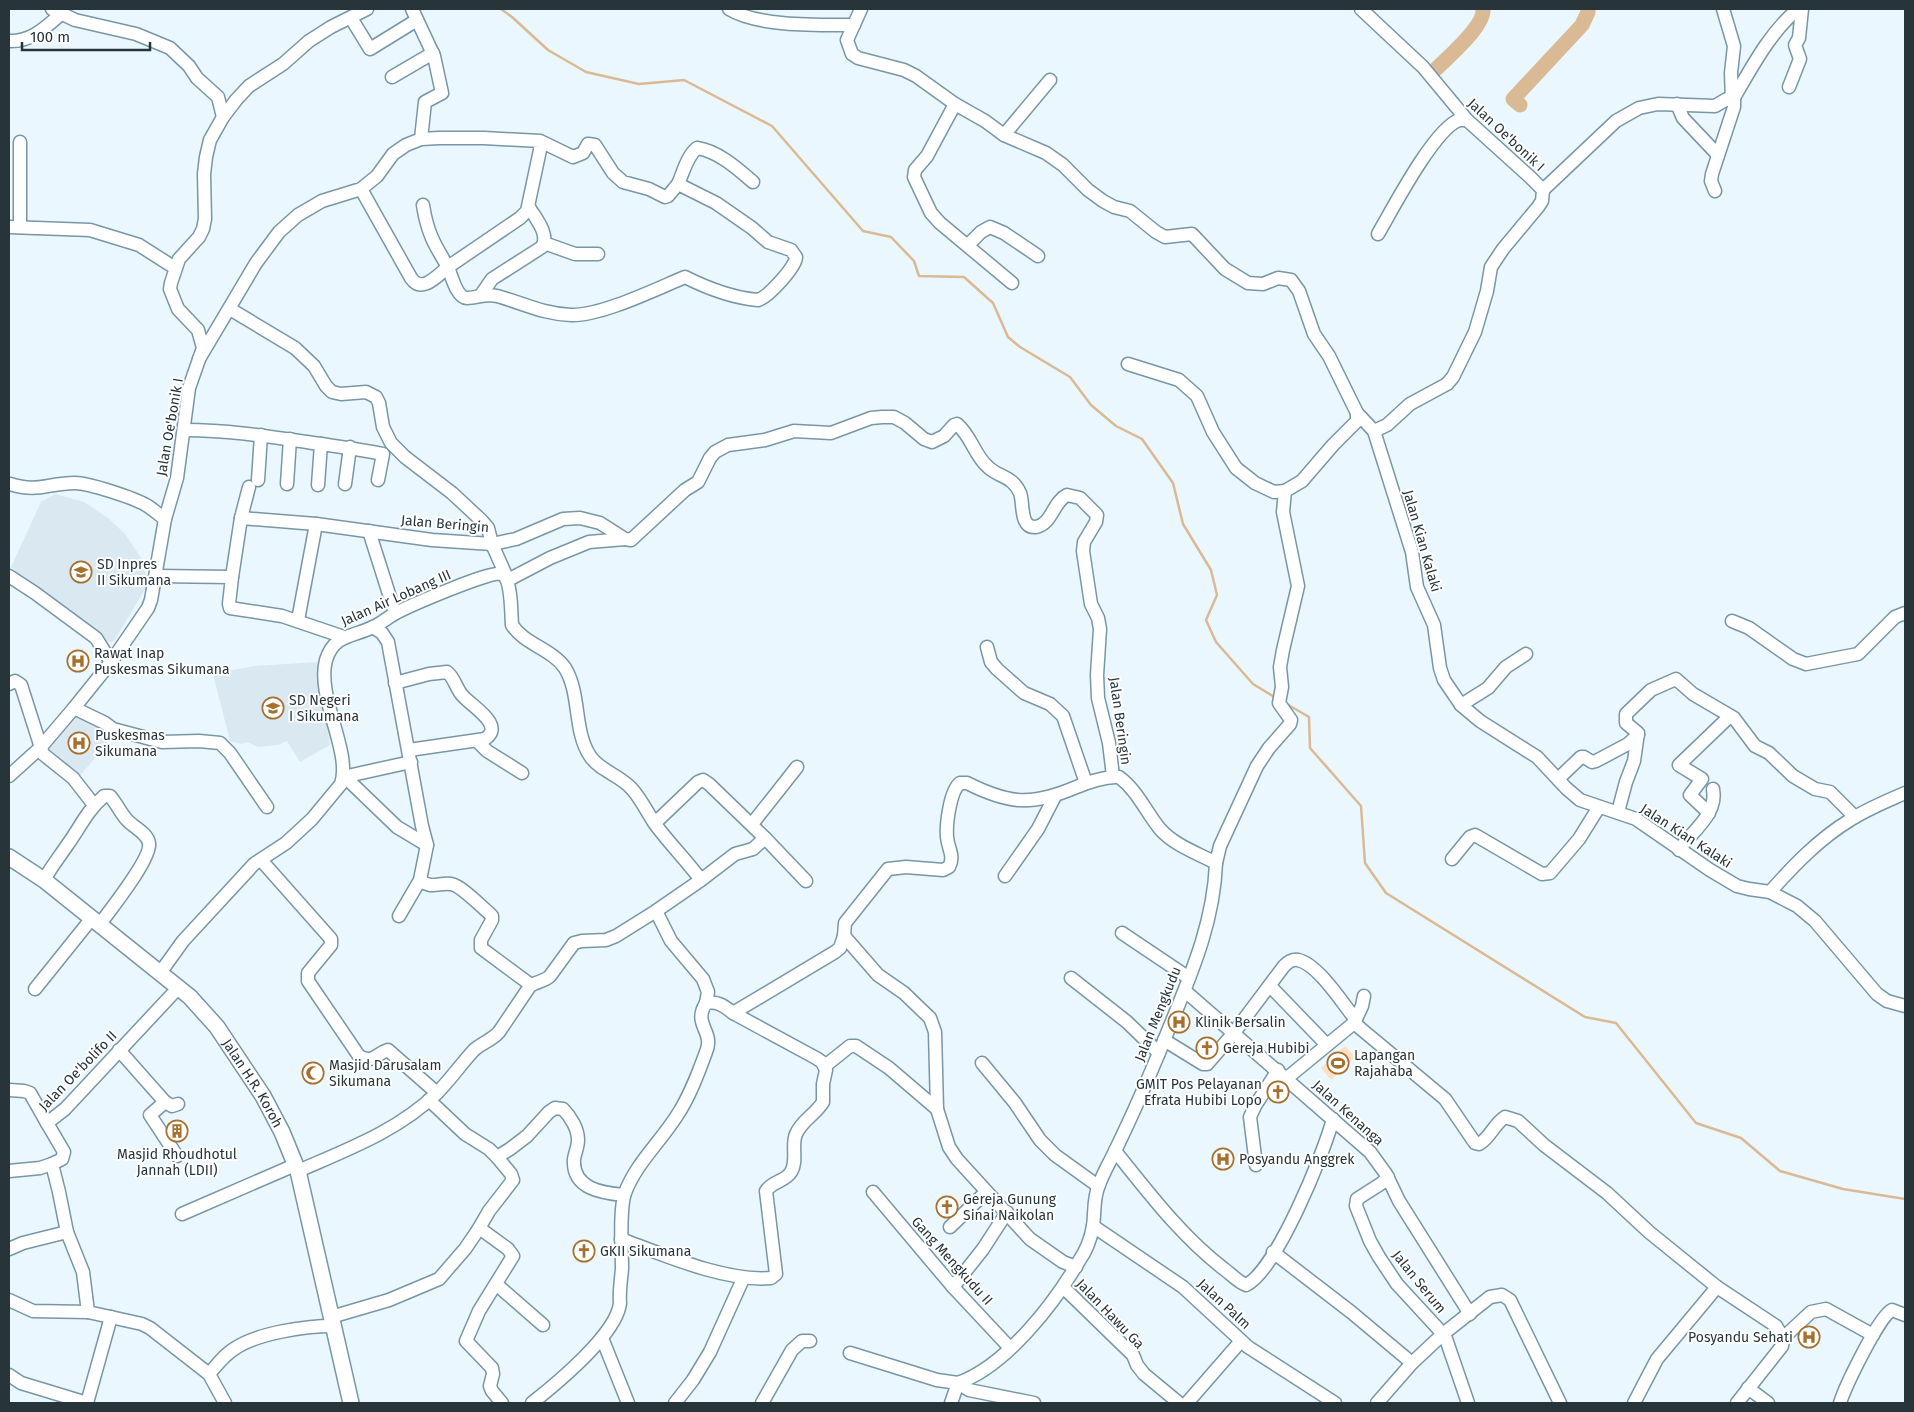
<svg xmlns="http://www.w3.org/2000/svg" width="1914" height="1412" font-family="'Fira Sans',sans-serif">
<rect width="100%" height="100%" fill="#ebf7fe"/>
<g fill="#dae8f1">
<polygon points="55,494 84,502 108,518 125,534 146,565 145,589 114,641 109,642 93,633 30,585 11,567 41,502"/>
<polygon points="318,662 330,745 300,762 287,741 278,745 258,747 247,742 241,744 230,741 213,674 254,666"/>
<polygon points="79,708 113,737 78,778 44,749"/>
</g>
<polygon fill="#fde0c2" points="1345,1046 1355,1057 1331,1080 1321,1068"/>
<g fill="none" stroke-linecap="round" stroke-linejoin="round">
<g stroke="#dab995" stroke-width="2.5">
<polyline points="501,9 512,17 548,50 586,72 639,84 684,80 772,126 863,231 891,237 914,261 919,276 964,277 993,303 1008,337 1020,347 1070,377 1091,405 1116,426 1142,439 1173,483 1183,524 1211,570 1217,595 1206,620 1216,642 1253,684 1276,698"/>
<polyline points="1285,703 1309,717 1310,748 1361,806 1365,863 1386,893 1585,1017 1616,1023 1696,1123 1741,1138 1780,1171 1843,1189 1905,1199"/>
</g>
<g stroke="#dab995" stroke-width="15">
<path d="M1436 69C1448 57 1485 26 1483 9"/>
<polyline points="1520,105 1513,99 1582,25 1588,12 1588,9"/>
</g>
<g stroke="#7896a6" stroke-width="15">
<g id="minor">
<polyline points="52,9 75,20 136,34 170,48 189,66 197,78 218,97 223,117"/>
<polyline points="412,9 434,56 442,93 425,102 421,139"/>
<path d="M729 9C758 27 820 25 854 25"/>
<polyline points="861,9 847,40 852,54 858,58 904,70 916,76 955,104 985,121 1004,135 1046,153 1063,165 1088,190 1103,201 1114,207 1130,211 1156,232 1165,237 1192,234 1225,269 1248,283 1263,284 1278,278 1291,280 1299,291 1314,334 1329,356 1357,413 1374,431 1412,552 1417,587 1434,625 1440,668 1444,680 1461,705 1480,721 1537,757 1566,788 1580,800 1636,819 1710,870 1737,886 1749,889 1770,892 1797,906 1815,921 1877,994 1887,1001 1905,1006"/>
<polyline points="1361,9 1423,67 1467,120 1530,177 1543,190 1542,201 1538,207 1503,249 1491,267 1487,291 1475,332 1453,377 1447,384 1410,404 1387,425 1374,431"/>
<polyline points="351,18 370,49 417,20"/>
<path d="M9 41C31 42 45 28 61 14"/>
<polyline points="392,77 433,53"/>
<polyline points="1789,87 1800,59 1795,45 1799,38 1802,9"/>
<polyline points="955,104 927,156 915,170 914,177 931,213 940,223 1012,283"/>
<polyline points="1677,104 1683,118 1718,155"/>
<polyline points="1004,135 1050,80"/>
<path d="M678 184C683 173 687 156 697 148 718 151 737 168 753 182"/>
<path d="M361 189 411 278C422 294 437 276 448 267 434 244 427 232 423 205"/>
<path d="M1543 190 1616 121 1639 108 1658 104 1715 106 1727 99 1732 101C1751 69 1769 33 1798 9"/>
<polyline points="1715,191 1711,181 1712,174 1734,107 1734,99 1732,101 1731,73 1734,46 1723,9"/>
<polyline points="9,227 90,230 139,245 175,268"/>
<polyline points="20,227 20,142"/>
<path d="M1378 234C1392 210 1434 129 1459 120 1461 120 1464 120 1467 120"/>
<polyline points="544,243 575,254 598,254"/>
<polyline points="968,245 981,232 990,227 1004,233 1038,256"/>
<path d="M481 295 492 279 542 247C550 234 535 218 529 207"/>
<polyline points="230,309 295,348 314,366 326,386 332,392 341,394 366,392 376,397 379,403 383,427 391,443 405,457 452,493 481,520 488,528 492,544 508,580 550,558 589,542 625,539"/>
<path d="M199 359 256 263 279 232 298 215 322 201 361 189 377 176 393 154 406 145 421 139 439 138H484L540 141 573 157 583 153 588 144 595 145 613 173 623 182 649 189 665 197 668 196 678 184 716 203 752 228 768 242 791 250 796 257C796 267 768 297 758 300 734 298 707 288 685 277 656 289 601 316 571 315 543 314 523 303 497 296 485 293 478 298 467 298 457 298 451 275 448 267L520 218 527 211 540 150V141"/>
<polyline points="1128,364 1179,380 1197,396 1213,432 1236,468 1255,483 1274,492 1285,491 1302,481 1333,445 1357,421 1357,413"/>
<path d="M185 430C226 430 266 436 307 442 333 446 358 449 383 454L378 480"/>
<polyline points="258,480 261,435"/>
<path d="M10 484C38 493 48 483 75 483 89 483 134 498 146 505 153 509 159 515 165 519"/>
<polyline points="287,484 290,439"/>
<polyline points="345,484 350,447"/>
<polyline points="318,485 321,444"/>
<path d="M241 518 316 524 432 540 492 544 516 539 563 519 580 518 600 523 625 539 631 540 685 490 698 482 710 458 715 452 728 445 765 440 794 431 831 433 871 418 882 417H894L905 423 924 439 932 442 944 436 954 425 957 424C972 437 974 455 988 467 998 477 1013 476 1020 493 1024 502 1019 529 1036 527 1052 524 1053 502 1067 495L1080 498 1097 515 1096 522 1084 542 1083 551 1091 604 1098 618 1100 629 1097 675 1098 698 1109 743 1113 776"/>
<polyline points="369,531 395,613"/>
<polyline points="9,576 35,593 96,638 111,662"/>
<polyline points="156,576 232,577 229,604 230,608 282,616 344,637"/>
<polyline points="232,577 241,518 249,487"/>
<polyline points="298,620 316,524"/>
<polyline points="1732,621 1749,628 1793,659 1806,664 1858,654 1895,617 1905,613"/>
<path d="M373 627 382 633 388 642 422 826 427 845 420 880C432 890 439 882 451 884 460 885 481 906 489 913L492 916V920L481 940V948L531 985"/>
<polyline points="987,647 991,662 997,669 1024,693 1050,704 1063,716 1086,783"/>
<path d="M395 683 429 674 447 672C454 677 456 688 462 695 471 706 506 725 485 739L409 750"/>
<polyline points="9,684 15,681 21,685 43,754 73,778 94,805"/>
<polyline points="1461,705 1488,688 1506,667 1526,654"/>
<polyline points="74,708 105,723 113,729 162,742 199,741 220,743 230,753 267,807"/>
<polyline points="477,741 487,751 522,773"/>
<polyline points="9,776 40,748 74,708 111,662 148,608 151,600 165,519 177,478 189,388 203,348 198,330 178,309 170,289 171,283 179,259 199,237 203,229 205,219 204,174 206,157 210,140 223,117 236,100 249,86 283,64 309,41 331,27 367,9"/>
<polyline points="344,776 397,827 427,845"/>
<polyline points="343,777 411,762"/>
<polyline points="1558,779 1581,757 1584,757 1592,762 1596,761 1628,744 1638,735"/>
<polyline points="1618,812 1626,782 1634,761 1638,733 1626,723 1626,714 1651,690 1676,679 1693,694 1734,718 1755,746 1769,753 1793,776 1815,789 1830,792 1855,817"/>
<polyline points="1709,813 1690,795 1702,779 1679,765 1730,716"/>
<polyline points="752,824 797,767"/>
<polyline points="765,838 806,881"/>
<path d="M1679 850C1693 830 1718 814 1713 789"/>
<polyline points="1452,859 1470,837 1475,835 1542,874 1550,873 1579,839 1599,807"/>
<path d="M261 860 331 939V945L308 973V981L359 1056C374 1064 375 1054 388 1050L437 1093"/>
<polyline points="1216,863 1220,846 1257,766 1269,748 1290,724 1291,720 1279,703 1282,687 1280,667 1283,650 1298,586 1283,512 1285,491"/>
<polyline points="1005,876 1038,829 1055,796"/>
<path d="M44 880C51 867 60 856 68 844 81 826 86 812 104 796H110C117 804 121 814 128 821 135 828 147 833 149 843 152 858 110 910 100 924"/>
<path d="M1770 892C1794 865 1819 839 1850 820 1867 809 1887 801 1905 793"/>
<polyline points="656,911 671,941 703,979 708,992 706,1003"/>
<polyline points="399,916 420,880"/>
<polyline points="1122,933 1189,978"/>
<polyline points="844,936 878,975 904,993 930,1018 935,1032 937,1109 949,1147 957,1159 1030,1239 1063,1262 1076,1267"/>
<path d="M160 973 183 941 254 864 286 843 312 819 341 784C352 752 316 697 326 660 334 634 353 637 373 627 381 624 388 617 396 613 409 606 494 569 502 574 512 580 511 613 512 625 524 644 552 649 565 668 581 694 573 730 590 756 600 771 620 775 632 789 641 799 647 812 655 824 669 843 687 861 701 880"/>
<polyline points="1071,978 1127,1022 1159,1053"/>
<polyline points="1270,986 1327,1045"/>
<polyline points="179,987 65,1109 47,1123 64,1152 62,1159 52,1164 59,1192 67,1232 83,1272 88,1312 142,1324 150,1328 209,1374 225,1403"/>
<polyline points="35,989 92,918"/>
<polyline points="1185,991 1370,1152 1386,1174 1399,1201 1470,1314"/>
<path d="M1354 1023 1445 1099 1475 1143 1479 1144C1490 1138 1494 1124 1505 1117L1518 1121 1544 1145 1607 1193 1649 1232 1717 1287 1776 1326 1783 1338 1782 1346 1737 1403"/>
<path d="M1164 1040 1203 1064H1207L1233 1034 1284 966C1288 962 1292 959 1298 960 1318 964 1343 1004 1356 1020"/>
<polyline points="119,1050 165,1102 150,1115 177,1156"/>
<polyline points="982,1063 1015,1103 1040,1140 1055,1155 1098,1186"/>
<polyline points="825,1066 850,1046 856,1046 889,1068 937,1109"/>
<polyline points="1287,1078 1354,1023 1362,1006 1364,996"/>
<polyline points="9,1090 24,1091 30,1093 47,1123"/>
<path d="M429 1100 465 1134 489 1149 497 1157 510 1149 527 1136 549 1112 555 1108 563 1109C571 1117 578 1129 578 1140 578 1147 575 1153 574 1159 572 1189 602 1193 624 1195"/>
<polyline points="165,1102 172,1106 178,1104"/>
<path d="M1115 1151C1149 1193 1181 1236 1224 1269 1231 1274 1238 1282 1246 1285 1276 1271 1324 1153 1333 1119"/>
<polyline points="497,1157 511,1174 513,1180 489,1211 478,1230 482,1230 508,1249 513,1256 479,1311 466,1341 492,1368 493,1374 490,1386 492,1391 502,1403"/>
<polyline points="1256,1165 1250,1117 1255,1106 1278,1070"/>
<polyline points="9,1171 40,1168 52,1164"/>
<path d="M298 1171C346 1150 398 1131 437 1093 450 1080 461 1064 474 1050 482 1043 492 1040 499 1032L530 986C536 982 545 981 550 976L574 943 582 941 606 940 616 936 656 911 701 880 735 854 753 849 765 838 709 784 703 780 698 782 655 823"/>
<polyline points="1388,1177 1382,1183 1357,1199 1356,1206 1370,1241 1379,1257 1397,1284 1443,1334"/>
<polyline points="873,1192 953,1287 1010,1348"/>
<polyline points="182,1214 295,1165"/>
<polyline points="1093,1226 1183,1287 1248,1347 1335,1403"/>
<polyline points="950,1227 986,1192"/>
<path d="M621 1239C664 1255 726 1282 771 1278L776 1274 766 1191C772 1181 785 1182 791 1172 798 1161 791 1146 796 1134 802 1120 816 1114 823 1102V1084L826 1070 822 1062 816 1058 733 1013"/>
<polyline points="9,1249 23,1243 67,1232"/>
<polyline points="1273,1252 1351,1312 1412,1363"/>
<polyline points="496,1284 543,1325"/>
<polyline points="953,1287 983,1249 1007,1212"/>
<polyline points="1063,1287 1133,1355 1137,1365 1144,1374 1179,1403"/>
<polyline points="9,1300 33,1311 88,1312"/>
<polyline points="331,1317 389,1300 439,1279 465,1249 478,1230"/>
<polyline points="1444,1333 1468,1403"/>
<polyline points="602,1338 628,1403"/>
<polyline points="1783,1338 1811,1312 1826,1309 1873,1335"/>
<polyline points="850,1353 937,1380 958,1383 969,1390 1034,1403"/>
<path d="M209 1374C216 1366 224 1355 234 1349 257 1333 305 1326 333 1326"/>
<polyline points="9,1375 21,1383 87,1403"/>
<polyline points="1748,1388 1768,1403"/>
<polyline points="87,1403 111,1317"/>
<path d="M532 1403C556 1384 617 1334 620 1303 619 1292 621 1280 622 1269 622 1249 619 1210 625 1193 635 1165 660 1142 676 1117 689 1098 698 1074 706 1052 715 1031 692 1025 706 1003 718 1001 724 1006 733 1013L835 952 840 948 844 936 845 923 888 869 906 867 943 870 949 867C955 856 948 849 947 837 946 824 950 791 960 783H967C1009 804 1031 806 1074 788 1088 782 1104 776 1119 777 1137 790 1146 812 1160 829 1174 845 1197 853 1216 863 1214 921 1192 972 1170 1026 1153 1068 1135 1110 1115 1151 1110 1162 1103 1173 1099 1185 1093 1198 1095 1213 1093 1226 1091 1238 1086 1251 1079 1261 1054 1304 1006 1366 958 1383"/>
<polyline points="675,1403 693,1380 710,1352 743,1279"/>
<polyline points="762,1403 792,1350 802,1341 810,1341"/>
<polyline points="951,1403 958,1383"/>
<polyline points="1187,1403 1241,1341"/>
<polyline points="1377,1403 1412,1363 1443,1334 1490,1297 1502,1295 1510,1300 1560,1403"/>
<polyline points="1634,1403 1657,1359 1717,1287"/>
<path d="M1840 1403C1845 1387 1879 1316 1892 1310L1905 1315"/>
</g>
</g>
<g stroke="#7896a6" stroke-width="18">
<g id="major">
<path id="s1" d="M9 857 44 880 190 997 217 1027 263 1096 282 1132 298 1171 351 1403"/>
</g>
</g>
<use href="#minor" stroke="#fff" stroke-width="12"/>
<use href="#major" stroke="#fff" stroke-width="15"/>
</g>
<defs>
<g id="school-ring" transform="scale(1.125)"><circle r="9.5" fill="#fff" stroke="#a66f2b" stroke-width="1.5"/><path d="M0-5L7-2L0 1L-7-2ZM-4 1L0 2.5L4 1V4Q0 6-4 4Z" fill="#a66f2b"/></g>
<g id="hospital-ring" transform="scale(1.125)"><circle r="9.5" fill="#fff" stroke="#a66f2b" stroke-width="1.5"/><path d="M-5-5h3v3.5h4V-5h3V5h-3V1.5h-4V5h-3Z" fill="#a66f2b"/></g>
<g id="church-ring" transform="scale(1.125)"><circle r="9.5" fill="#fff" stroke="#a66f2b" stroke-width="1.5"/><path d="M-1.2-6h2.4v3.5h3.3v2.4h-3.3V6h-2.4V-.1h-3.3v-2.4h3.3Z" fill="#a66f2b"/></g>
<g id="stadium-ring" transform="scale(1.125)"><circle r="9.5" fill="#fff" stroke="#a66f2b" stroke-width="1.5"/><path d="M0-5a6.5 5 0 1 0 0 10a6.5 5 0 1 0 0-10ZM-3.5-1.8h7v3.6h-7Z" fill="#a66f2b"/></g>
<g id="mosque-ring" transform="scale(1.125)"><circle r="9.5" fill="#fff" stroke="#a66f2b" stroke-width="1.5"/><path d="M3.5-4.9A6 6 0 1 0 3.5 4.9A5 5 0 1 1 3.5-4.9Z" fill="#a66f2b"/></g>
<g id="building-ring" transform="scale(1.125)"><circle r="9.5" fill="#fff" stroke="#a66f2b" stroke-width="1.5"/><path d="M-4-6H4V6H1V3H-1V6H-4ZM-2.5-4.3h1.7v1.8h-1.7ZM.8-4.3h1.7v1.8H.8ZM-2.5-1h1.7V.8h-1.7ZM.8-1h1.7V.8H.8Z" fill="#a66f2b"/></g>
</defs>
<g fill-rule="evenodd">
<use href="#school-ring" x="81" y="572"/>
<use href="#hospital-ring" x="78" y="661"/>
<use href="#school-ring" x="273" y="708"/>
<use href="#hospital-ring" x="79" y="743"/>
<use href="#hospital-ring" x="1179" y="1022"/>
<use href="#church-ring" x="1207" y="1048"/>
<use href="#stadium-ring" x="1338" y="1063"/>
<use href="#mosque-ring" x="313" y="1073"/>
<use href="#church-ring" x="1278" y="1092"/>
<use href="#building-ring" x="177" y="1131"/>
<use href="#hospital-ring" x="1223" y="1159"/>
<use href="#church-ring" x="947" y="1207"/>
<use href="#church-ring" x="584" y="1251"/>
<use href="#hospital-ring" x="1809" y="1337"/>
</g>
<g text-anchor="middle" dominant-baseline="central" stroke-width="4" stroke-linejoin="round" paint-order="stroke">
<g font-size="14" fill="#27343a" stroke="#fff">
<text transform="translate(1506 135) rotate(43)">Jalan Oe'bonik I</text>
<text transform="translate(170 427) rotate(-80)">Jalan Oe'bonik I</text>
<text transform="translate(445 524) rotate(5)">Jalan Beringin</text>
<text transform="translate(1422 541) rotate(74)">Jalan Kian Kalaki</text>
<text transform="translate(396 598) rotate(-24)">Jalan Air Lobang III</text>
<text transform="translate(1120 721) rotate(82)">Jalan Beringin</text>
<text transform="translate(1686 836) rotate(33)">Jalan Kian Kalaki</text>
<text transform="translate(1158 1014) rotate(-68)">Jalan Mengkudu</text>
<text transform="translate(78 1071) rotate(-46)">Jalan Oe'bolifo II</text>
<text stroke="none"><textPath href="#s1" startOffset="336">Jalan H.R. Koroh</textPath></text>
<text transform="translate(1348 1113) rotate(42)">Jalan Kenanga</text>
<text transform="translate(952 1261) rotate(48)">Gang Mengkudu II</text>
<text transform="translate(1419 1282) rotate(51)">Jalan Serum</text>
<text transform="translate(1224 1304) rotate(43)">Jalan Palm</text>
<text transform="translate(1110 1314) rotate(46)">Jalan Hawu Ga</text>
</g>
<g font-size="14" fill="#27343a" stroke="#fff" text-anchor="start">
<text x="97" y="564">SD Inpres<tspan x="97" dy="16">II Sikumana</tspan></text>
<text x="94" y="653">Rawat Inap<tspan x="94" dy="16">Puskesmas Sikumana</tspan></text>
<text x="289" y="700">SD Negeri<tspan x="289" dy="16">I Sikumana</tspan></text>
<text x="95" y="735">Puskesmas<tspan x="95" dy="16">Sikumana</tspan></text>
<text x="1195" y="1022">Klinik Bersalin</text>
<text x="1223" y="1048">Gereja Hubibi</text>
<text x="1354" y="1055">Lapangan<tspan x="1354" dy="16">Rajahaba</tspan></text>
<text x="329" y="1065">Masjid Darusalam<tspan x="329" dy="16">Sikumana</tspan></text>
<text x="1262" y="1084" text-anchor="end">GMIT Pos Pelayanan<tspan x="1262" dy="16">Efrata Hubibi Lopo</tspan></text>
<text x="177" y="1154" text-anchor="middle">Masjid Rhoudhotul<tspan x="177" dy="16">Jannah (LDII)</tspan></text>
<text x="1239" y="1159">Posyandu Anggrek</text>
<text x="963" y="1199">Gereja Gunung<tspan x="963" dy="16">Sinai Naikolan</tspan></text>
<text x="600" y="1251">GKII Sikumana</text>
<text x="1793" y="1337" text-anchor="end">Posyandu Sehati</text>
</g>
</g>
<rect width="1914" height="1412" fill="none" stroke="#27343a" stroke-width="20"/>
<path d="M22 42v8h128v-8" fill="none" stroke="#27343a" stroke-width="2.5"/>
<text x="30" y="42" font-size="15" fill="#27343a" stroke="#ffffff" stroke-width="4" paint-order="stroke">100 m</text>
</svg>
